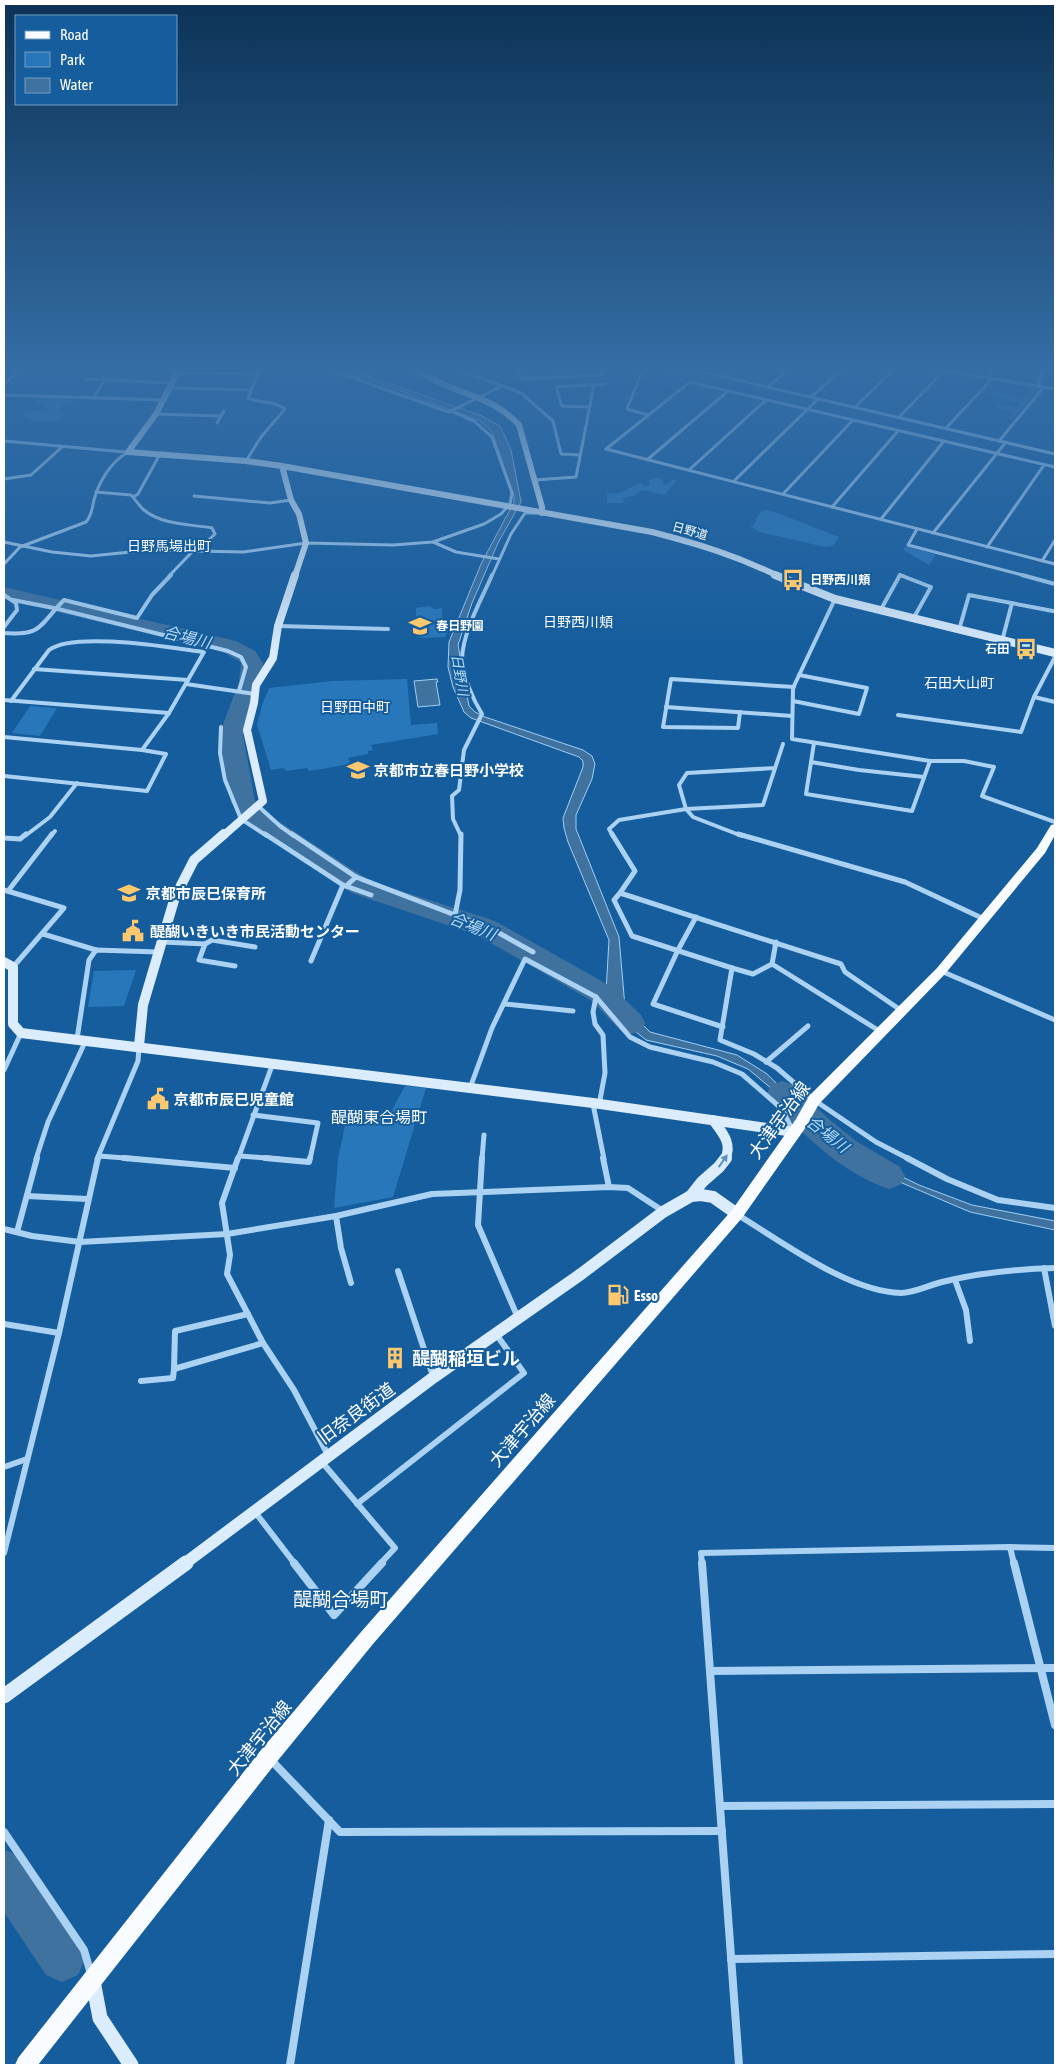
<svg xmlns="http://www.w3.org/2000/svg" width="1059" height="2069" font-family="'Asap Condensed','Noto Sans JP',sans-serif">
<rect width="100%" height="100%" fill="#155d9d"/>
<g fill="#2877bb">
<polygon points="673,369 691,373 674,387 656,383"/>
<polygon points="1026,385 1039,388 1013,419 1008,418 1013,412 996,408 1000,404 1016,408 1021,402 980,393 983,390 1024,398 1031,391 1023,388"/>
<path d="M39 399 75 400 72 404H63L60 412 66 415C53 425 38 423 24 417L23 414 29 411H47V408L37 403Z"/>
<polygon points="659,478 663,480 662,484 666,485 672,480 677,480 665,495 642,490 634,496 623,498 624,503 607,503 607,494 623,492 639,483 645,486 651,485 649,482 650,479"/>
<polygon points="766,510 775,512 839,537 833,546 825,547 760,532 750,526 754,525 760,512"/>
<polygon points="906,546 936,555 929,565 903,550"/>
<polygon points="430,606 434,609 442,608 442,625 448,631 445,637 422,638 415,635 416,608"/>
<polygon points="407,679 411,725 437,723 438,734 371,745 373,750 368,751 368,754 348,758 351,764 309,771 307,768 286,771 284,768 271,770 257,725 262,705 269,688 332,681"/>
<polygon points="30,706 57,708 40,736 12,733"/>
<polygon points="136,970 124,1006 88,1007 94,971"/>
<polygon points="405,1086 426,1088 393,1197 334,1208 338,1159 349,1107 387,1119"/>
</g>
<g fill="#40729f" stroke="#9ecff6">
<polygon points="339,368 346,368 482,416 500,426 511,450 521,502 498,543 472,603 458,645 469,706 475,712 485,717 583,750 592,756 595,764 592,779 576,815 576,829 619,937 625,1007 650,1032 737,1055 767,1074 813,1119 870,1161 919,1185 972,1205 1055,1221 1055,1230 970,1212 867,1168 748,1069 717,1056 646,1040 630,1027 602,998 606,992 609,940 568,842 564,828 563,818 583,767 583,761 579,757 471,718 464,712 453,687 448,667 449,642 481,564 514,502 514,496 492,432 480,421"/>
<polygon points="437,679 438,682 436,682 440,705 418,707 414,681"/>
</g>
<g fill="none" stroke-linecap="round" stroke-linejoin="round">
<g fill="#40729f" fill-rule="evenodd">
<polygon points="4,587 236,641 255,651 263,663 261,682 243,735 255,801 269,815 370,881 495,921 612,987 641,1015 645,1023 641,1031 631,1034 621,1031 592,1001 477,935 352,893 251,827 231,803 219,735 239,682 241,663 239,661 221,651 4,599"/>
<path d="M782 1081 793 1085 830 1120 856 1141 900 1167 905 1176 900 1185 889 1189C851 1176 820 1150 792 1122 783 1113 773 1104 767 1093L771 1085Z"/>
<polygon points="4,1850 20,1856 78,1943 85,1959 78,1975 62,1982 46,1975 4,1912"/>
</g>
<g stroke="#abd2f3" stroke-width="3">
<polyline points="325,368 449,412 500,387"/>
<polyline points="453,368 521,393 553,421 561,454 580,455"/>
<polyline points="519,368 521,379 601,375 603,368"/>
<polyline points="648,368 641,374 627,409 648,415"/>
<polyline points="686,368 1055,454"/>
<polyline points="928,368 1055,389"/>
<polyline points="177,373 258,374"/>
<polyline points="722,377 732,368"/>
<polyline points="86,379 172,383"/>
<polyline points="357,379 370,372 362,368"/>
<polyline points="4,385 19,368"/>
<polyline points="768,387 790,368"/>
<polyline points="1038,387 1044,368"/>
<polyline points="170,388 251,390"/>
<polyline points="4,395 163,400"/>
<polyline points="811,397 844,368"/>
<polyline points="93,398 105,380"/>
<polyline points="589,407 562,406 556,387 605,384"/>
<polyline points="855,407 895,368"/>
<polyline points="156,414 221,416"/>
<polyline points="899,417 944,371"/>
<polyline points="217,423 224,411"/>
<polyline points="946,428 992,379 989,375 992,368"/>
<polyline points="4,441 125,452"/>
<polyline points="999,441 1044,387"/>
<polyline points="606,449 690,382 1055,467"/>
<polyline points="606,449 1055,564"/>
<polyline points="648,459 728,391"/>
<path d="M246 461 261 437 285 409C274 400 260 404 248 398L261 368"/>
<polyline points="689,470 766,400"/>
<polyline points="4,479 31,475 62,447"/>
<polyline points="535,480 576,477 594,385"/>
<polyline points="734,481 818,399"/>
<path d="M96 492 131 495C136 500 139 506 144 510 162 525 190 524 212 528L215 534 197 551"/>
<polyline points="783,494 853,420"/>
<polyline points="194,496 270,503 291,500"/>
<polyline points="133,497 138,494 160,454"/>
<polyline points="832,507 898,431"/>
<polyline points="881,519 944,441"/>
<polyline points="917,529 908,545 1026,576"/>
<polyline points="933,533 1006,442"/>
<polyline points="4,542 52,552 91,556 150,550 243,552 306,543 393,545 433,542 484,524 501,514 510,504 512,493 492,437 474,421 451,411"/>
<polyline points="433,542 456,552 499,559"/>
<polyline points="987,547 1044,465"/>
<polyline points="1042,561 1055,540"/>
<path d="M4 564 20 547 86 522C92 515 92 508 94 500 99 481 111 462 128 452"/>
<polyline points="169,576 193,551"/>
<polyline points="492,576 511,534 525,513 536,513"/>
<polyline points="899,576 904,576"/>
</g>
<g stroke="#abd2f3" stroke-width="4">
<polyline points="900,575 931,587 913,619"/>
<polyline points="1022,575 1055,584"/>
<polyline points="4,595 16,603 17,610 4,627"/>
<polyline points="835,599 793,688 792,739 930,761 964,761 994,767 982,796 1055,822"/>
<polyline points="13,600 54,608 228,651 241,657 246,667 239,691"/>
<polyline points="880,611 900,575"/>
<polyline points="278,626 388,629"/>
<polyline points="959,630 969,595 1053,611"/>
<path d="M4 633C43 636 39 625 64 600L137 618 152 595 171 575"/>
<polyline points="1002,641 1012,603"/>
<polyline points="1055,657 1034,697 1055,702"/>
<polyline points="34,669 188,680"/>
<polyline points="186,684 255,694"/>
<polyline points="4,700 169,713"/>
<polyline points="793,701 859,714 867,688 799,675"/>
<polyline points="666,707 792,716"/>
<polyline points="740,712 738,728 663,727 671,679 794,687"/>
<polyline points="898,715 1021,732 1034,697"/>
<polyline points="221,727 220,753 225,780 241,819 267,836"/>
<polyline points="4,737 142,750"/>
<polyline points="814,743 806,794 912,811 930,761"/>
<polyline points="811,762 859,770 924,777"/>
<polyline points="775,768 687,773 679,785 686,809 763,805 783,744"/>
<path d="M4 776 147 791 166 754 142 750 169 713 204 652C172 648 74 631 49 650L11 701"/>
<polyline points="257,805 280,826 294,836"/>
<polyline points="25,836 50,817 77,783"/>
<polyline points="51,836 55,831"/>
<path d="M461 836 453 819 452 796 459 790 464 750 482 714C474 701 462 675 462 659 463 631 481 601 492 575"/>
<polyline points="613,836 609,829 619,820 686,809 693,817 742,836"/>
</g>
<g stroke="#abd2f3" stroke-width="5">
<polyline points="265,834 343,885 311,961"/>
<polyline points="292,834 356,877 455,915 460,890 461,834"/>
<polyline points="612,834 635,871 620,893 841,964 845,972 902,1011"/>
<polyline points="738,834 905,882 984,919"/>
<polyline points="4,838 20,839 26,834"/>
<polyline points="343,885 371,895"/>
<polyline points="346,886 356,877"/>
<polyline points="4,890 64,908 13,967"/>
<polyline points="8,891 52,834"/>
<polyline points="620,893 614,900 632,936 732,968 720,1040 754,1054 777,1068 814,1100 876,1142 909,1159"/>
<polyline points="455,915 490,928 533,952"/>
<polyline points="696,917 678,950 653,1004 723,1027"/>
<polyline points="43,934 96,950"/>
<polyline points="162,942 205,944 199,960 235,966"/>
<polyline points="205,944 212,940 255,947"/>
<polyline points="772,964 881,1032"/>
<polyline points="732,968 753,974 772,964 776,942"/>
<polyline points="941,971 1055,1020"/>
<polyline points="596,997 593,1012 595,1024 603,1035 605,1073 599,1105"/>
<polyline points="505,1004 573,1011"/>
<polyline points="77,1039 89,960 96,950 158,952"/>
<polyline points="766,1062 808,1026"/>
<polyline points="4,1070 21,1033"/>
<polyline points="470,1088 492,1028 525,959 596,997 630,1037 650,1047 713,1062 742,1074 782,1109 793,1131"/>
<polyline points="593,1104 604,1159"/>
<polyline points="253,1115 318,1123 310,1159"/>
<polyline points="99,1156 138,1159"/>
<polyline points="240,1156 279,1159"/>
<polyline points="36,1159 48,1122 86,1040"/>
<polyline points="97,1159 138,1061 139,1047"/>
<polyline points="238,1159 273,1063"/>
<polyline points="482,1159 484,1135"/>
</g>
<g stroke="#abd2f3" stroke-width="6">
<polyline points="124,1158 235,1168"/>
<polyline points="238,1158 222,1203 230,1255 227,1274 263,1343 294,1390 328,1455"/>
<polyline points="265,1158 309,1162 310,1158"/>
<polyline points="482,1158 478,1225 518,1318"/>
<polyline points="603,1158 609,1187"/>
<polyline points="907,1158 947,1179 998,1200 1055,1208"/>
<polyline points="27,1196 87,1199"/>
<path d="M738 1215C782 1242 849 1292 901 1293 915 1293 929 1285 942 1282 978 1273 1017 1269 1055 1268"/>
<polyline points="336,1216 341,1248 351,1283"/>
<polyline points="4,1229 32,1236 80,1242 227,1234 336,1216 432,1194 609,1187 628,1188 663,1211"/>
<polyline points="17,1232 37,1158"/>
<polyline points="1044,1268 1055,1326"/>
<polyline points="398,1271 433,1376"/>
<polyline points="955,1280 966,1310 970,1341"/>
<polyline points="248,1314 175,1331 174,1369 263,1343"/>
<polyline points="4,1324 59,1333"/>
<polyline points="141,1381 173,1378 174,1369"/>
<polyline points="321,1461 395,1548 380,1564"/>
<polyline points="4,1467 27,1459"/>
<polyline points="357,1504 524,1373 496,1334"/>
<polyline points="255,1512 295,1564"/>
<polyline points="1010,1547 1014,1564"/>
<polyline points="4,1553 59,1333 98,1158"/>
<polyline points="702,1564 701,1553 1010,1547 1055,1548"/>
</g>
<g stroke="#abd2f3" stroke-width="8">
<polyline points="294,1563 334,1615 382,1563"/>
<polyline points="702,1563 739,2065"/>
<polyline points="1014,1563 1055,1725"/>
<polyline points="710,1671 1055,1668"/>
<polyline points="270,1759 340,1832 722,1831"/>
<polyline points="720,1806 1055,1804"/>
<polyline points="4,1832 84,1950 91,1974"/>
<polyline points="731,1959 1055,1954"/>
<polyline points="290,2065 329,1820"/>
</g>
<g stroke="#dbedfd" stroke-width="6">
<path d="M180 368 156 414 128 452 246 461 282 466 652 532C698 544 735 555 778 576"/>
<path d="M412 368C426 376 440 383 455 389 479 398 501 405 519 425L542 507V513"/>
<polyline points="282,466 291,500 299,514 306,543 295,576"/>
</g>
<g stroke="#dbedfd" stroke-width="8">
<polyline points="775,575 835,599 1055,653"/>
<polyline points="223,836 263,801 247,730 254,703 256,685 273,658 278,626 295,575"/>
</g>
<g stroke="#dbedfd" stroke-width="10">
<polyline points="4,962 13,967 13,1024 21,1033 593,1103 794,1132"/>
<polyline points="139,1046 143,1005 175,897 194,860 224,834"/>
<path d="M713 1120C722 1132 733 1144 725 1159"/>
</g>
<g stroke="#dbedfd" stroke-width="12">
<polyline points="691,1196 702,1182 719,1167 726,1158"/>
<polyline points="184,1564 434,1377 581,1274 663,1212 691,1196 701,1195 713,1197 737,1214"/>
</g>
<g stroke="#dbedfd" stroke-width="15">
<polyline points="4,1696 186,1563"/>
<polyline points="93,1981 100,2018 131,2065"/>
</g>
<polygon fill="#f8fbff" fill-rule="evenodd" points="1055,824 1055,835 1045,853 945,974 819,1104 806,1127 742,1218 373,1644 275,1764 38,2065 15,2065 18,2058 261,1750 361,1632 732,1210 796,1119 809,1096 937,968 1037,848 1051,825"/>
</g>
<defs><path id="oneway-solid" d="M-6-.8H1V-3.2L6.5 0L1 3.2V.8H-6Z" transform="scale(1.25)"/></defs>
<use fill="#5a8fbf" href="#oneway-solid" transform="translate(723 1161) rotate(-55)"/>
<linearGradient id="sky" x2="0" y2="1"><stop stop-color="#0c3356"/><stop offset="0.56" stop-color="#356da5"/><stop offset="1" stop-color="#356da5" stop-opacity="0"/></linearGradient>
<rect width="1059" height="658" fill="url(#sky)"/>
<defs>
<g id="bus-bare" transform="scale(1.725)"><path d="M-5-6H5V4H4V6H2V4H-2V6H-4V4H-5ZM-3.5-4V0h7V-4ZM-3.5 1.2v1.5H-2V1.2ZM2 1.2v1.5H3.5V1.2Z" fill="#ffc76e" stroke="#155d9d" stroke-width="2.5" paint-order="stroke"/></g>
<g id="school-bare" transform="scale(1.725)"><path d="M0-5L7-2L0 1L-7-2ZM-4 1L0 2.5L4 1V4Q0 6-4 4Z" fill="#ffc76e" stroke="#155d9d" stroke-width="2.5" paint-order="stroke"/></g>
<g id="civic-bare" transform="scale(1.725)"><path d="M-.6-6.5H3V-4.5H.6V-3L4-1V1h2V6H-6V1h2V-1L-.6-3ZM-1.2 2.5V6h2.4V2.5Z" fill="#ffc76e" stroke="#155d9d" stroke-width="2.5" paint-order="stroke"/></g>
<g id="fuel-bare" transform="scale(1.725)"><path d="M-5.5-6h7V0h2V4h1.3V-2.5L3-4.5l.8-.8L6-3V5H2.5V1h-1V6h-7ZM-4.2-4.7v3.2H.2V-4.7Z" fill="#ffc76e" stroke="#155d9d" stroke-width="2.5" paint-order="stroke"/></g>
<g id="building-bare" transform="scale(1.725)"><path d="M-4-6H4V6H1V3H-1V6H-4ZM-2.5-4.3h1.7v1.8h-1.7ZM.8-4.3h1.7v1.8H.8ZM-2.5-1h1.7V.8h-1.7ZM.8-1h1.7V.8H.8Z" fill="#ffc76e" stroke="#155d9d" stroke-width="2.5" paint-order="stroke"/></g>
</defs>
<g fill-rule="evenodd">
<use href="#bus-bare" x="793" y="580"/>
<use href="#school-bare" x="420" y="626"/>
<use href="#bus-bare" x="1026" y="649"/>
<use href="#school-bare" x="358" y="770"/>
<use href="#school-bare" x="129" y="893"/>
<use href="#civic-bare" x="133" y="931"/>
<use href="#civic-bare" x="158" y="1099"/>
<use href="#fuel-bare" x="618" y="1295"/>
<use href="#building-bare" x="395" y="1358"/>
</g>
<g text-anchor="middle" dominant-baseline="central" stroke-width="4" stroke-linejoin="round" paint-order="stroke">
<g font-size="12" fill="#fff" stroke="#155d9d">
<text transform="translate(690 531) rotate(16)">日野道</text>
</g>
<g font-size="12" font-weight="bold" fill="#fff" stroke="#155d9d" text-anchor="start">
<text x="810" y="580">日野西川頬</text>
<text x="436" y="626">春日野園</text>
<text x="1009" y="649" text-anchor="end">石田</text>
</g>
<g font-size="14" fill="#fff" stroke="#155d9d">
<text x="169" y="546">日野馬場出町</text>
<text x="578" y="622">日野西川頬</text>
<text x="959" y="683">石田大山町</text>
<text x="355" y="707">日野田中町</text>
</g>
<g font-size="14" font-style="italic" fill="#b8dcf9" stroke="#155d9d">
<text transform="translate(460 675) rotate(80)">日野川</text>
</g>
<g font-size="15" font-weight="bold" fill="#fff" stroke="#155d9d" text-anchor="start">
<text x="374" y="770">京都市立春日野小学校</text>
<text x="146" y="893">京都市辰巳保育所</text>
<text x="150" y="931">醍醐いきいき市民活動センター</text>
<text x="174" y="1099">京都市辰巳児童館</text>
<text x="634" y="1295">Esso</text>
</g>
<g font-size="16" font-style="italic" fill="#b8dcf9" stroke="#155d9d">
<text transform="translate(187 637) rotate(14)">合場川</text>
<text transform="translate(473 926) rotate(22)">合場川</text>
<text transform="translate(828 1134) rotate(38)">合場川</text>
</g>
<g font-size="16" fill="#fff" stroke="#155d9d">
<text x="379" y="1117">醍醐東合場町</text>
</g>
<g font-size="18" fill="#fff" stroke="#155d9d">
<text transform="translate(779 1120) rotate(-54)">大津宇治線</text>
<text transform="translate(356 1413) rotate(-36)">旧奈良街道</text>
<text transform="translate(522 1430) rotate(-49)">大津宇治線</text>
<text transform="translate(259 1738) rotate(-51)">大津宇治線</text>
</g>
<g font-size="18" font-weight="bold" fill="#fff" stroke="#155d9d" text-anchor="start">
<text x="412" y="1358">醍醐稲垣ビル</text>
</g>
<g font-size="19" fill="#fff" stroke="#155d9d">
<text x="341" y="1599">醍醐合場町</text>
</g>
</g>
<rect width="1059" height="2069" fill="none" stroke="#ffffff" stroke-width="10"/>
<rect x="15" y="15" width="162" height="90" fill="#155d9d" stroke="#739ec4"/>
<rect x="25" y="31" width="25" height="8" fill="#f8fbff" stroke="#739ec4"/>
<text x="60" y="40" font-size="15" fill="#ffffff">Road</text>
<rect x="25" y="52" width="25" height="15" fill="#2877bb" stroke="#739ec4"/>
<text x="60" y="65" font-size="15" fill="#ffffff">Park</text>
<rect x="25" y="78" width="25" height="15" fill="#40729f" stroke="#739ec4"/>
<text x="60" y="90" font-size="15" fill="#ffffff">Water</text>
</svg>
